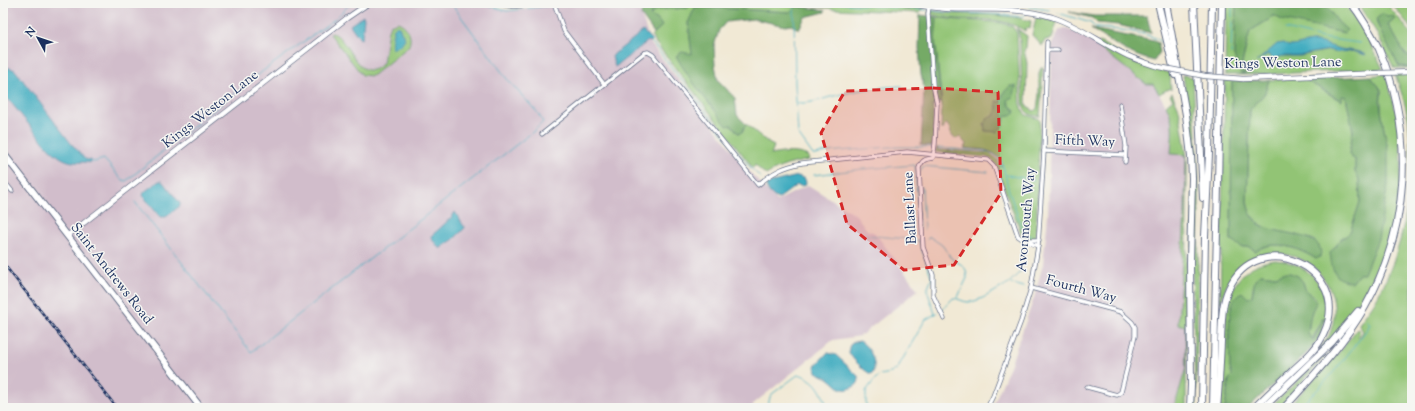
<svg xmlns="http://www.w3.org/2000/svg" width="1415" height="411" viewBox="0 0 1415 411" font-family="'Sorts Mill Goudy',serif">
	<style>
		.industrial { fill: #d1bdcb }
		.green { fill: #92c474; stroke: #567a69; fill-rule: evenodd }
		.forest { fill: #75aa66; stroke: #486c62 }
		.water { fill: #41acc0; stroke: #2e6e8f }
		.lines { fill: none; stroke-linecap: round; stroke-linejoin: round }
		.stream { stroke: #41acc0; stroke-width: 1 }
		.minor-casing { stroke: #667088; stroke-width: 5 }
		.tertiary-casing { stroke: #667088; stroke-width: 6 }
		.trunk-casing { stroke: #667088; stroke-width: 8 }
		.motorway-casing { stroke: #667088; stroke-width: 8 }
		.minor { stroke: #fff; stroke-width: 3.5 }
		.tertiary { stroke: #fff; stroke-width: 4.5 }
		.trunk { stroke: #fff; stroke-width: 6 }
		.motorway { stroke: #fff; stroke-width: 6 }
		.rail-casing { stroke: #1b2f5e; stroke-width: 2.5 }
		.rail { stroke: #f6f6f2; stroke-width: 1; stroke-dasharray: 3; stroke-linecap: butt }
		.tertiary-bridge-casing { stroke: #667088; stroke-width: 6; stroke-linecap: butt }
		.tertiary-bridge { stroke: #fff; stroke-width: 4.5 }
		.marked { fill: #d62828; fill-opacity: 0.2; stroke: #d62828; stroke-width: 3; stroke-dasharray: 8 5; stroke-linejoin: round }
		.labels { text-anchor: middle; dominant-baseline: central; stroke-width: 3; stroke-linejoin: round; paint-order: stroke }
		.street-label { font-size: 14px; fill: #1b2f5e; stroke: #f6f6f2 }
	</style>
	<rect width="100%" height="100%" fill="#f6f6f2"/>
	<filter id="ink" filterUnits="userSpaceOnUse"><feTurbulence type="fractalNoise" baseFrequency=".025" numOctaves="2"/><feDisplacementMap in="SourceGraphic" scale="8" xChannelSelector="R" yChannelSelector="G"/><feConvolveMatrix kernelMatrix="1 2 1 2 8 2 1 2 1" color-interpolation-filters="sRGB"/></filter>
	<filter id="wash" filterUnits="userSpaceOnUse"><feTurbulence type="fractalNoise" baseFrequency=".012" numOctaves="4" result="noise"/><feDisplacementMap in="SourceGraphic" scale="16" xChannelSelector="R" yChannelSelector="G"/><feGaussianBlur stdDeviation="0.9" result="paint"/><feColorMatrix in="noise" values="0 0 0 0 0 0 0 0 0 0 0 0 0 0 0 0 0 1.4 0 .05"/><feComposite in="paint" operator="in"/></filter>
	<g filter="url(#wash)">
		<rect width="100%" height="100%" fill="#f1e9d5"/>
		<g class="industrial">
			<path d="M 3,3 L 486,3 L 500,9 L 517,10 L 557,3 L 626,3 L 638,6 L 651,44 L 745,167 L 777,201 L 808,185 L 856,215 L 867,230 L 875,233 L 918,290 L 860,336 L 833,340 L 752,405 L 758,408 L 3,408 Z"/>
			<path d="M 1060,29 L 1067,29 L 1098,43 L 1101,49 L 1141,80 L 1146,84 L 1153,84 L 1171,114 L 1172,122 L 1186,154 L 1186,368 L 1174,408 L 992,408 L 1010,366 L 1034,298 L 1043,264 L 1048,215 L 1052,44 Z"/>
		</g>
		<g class="green">
			<path d="M 796,3 L 880,3 L 923,7 L 920,13 L 834,9 Z"/>
			<path d="M 1226,3 L 1236,3 L 1234,56 L 1245,74 L 1242,63 L 1250,31 L 1270,19 L 1273,15 L 1282,20 L 1346,30 L 1338,22 L 1324,3 L 1344,3 L 1363,28 L 1383,69 L 1250,75 L 1225,75 ZM 1315,42 L 1340,49 L 1361,52 L 1349,51 L 1334,52 L 1330,50 L 1300,56 L 1283,56 L 1275,58 L 1270,57 L 1267,54 L 1277,44 L 1283,43 L 1288,46 L 1293,46 Z"/>
			<path d="M 1357,3 L 1366,3 L 1370,6 L 1373,6 L 1375,3 L 1386,3 L 1412,34 L 1412,58 L 1405,54 L 1388,24 L 1394,19 L 1376,22 L 1399,66 L 1412,67 L 1412,68 L 1394,68 L 1375,30 Z"/>
			<path d="M 1391,3 L 1409,3 L 1410,8 L 1412,9 L 1412,29 Z"/>
			<path d="M 689,4 L 707,6 L 768,4 L 797,6 L 791,12 L 696,7 L 688,23 L 692,54 L 732,125 L 738,133 L 742,132 L 746,124 L 770,144 L 774,146 L 771,155 C 784,152 796,151 808,156 L 809,160 C 793,163 780,166 766,175 L 755,165 L 753,168 L 655,42 L 651,36 L 662,26 L 649,15 L 657,10 L 688,8 Z"/>
			<path d="M 929,11 C 963,17 998,11 1031,21 L 1030,29 L 1026,28 L 1025,31 C 1003,17 981,20 957,19 C 947,18 938,16 929,14 Z"/>
			<path d="M 936,17 C 955,21 974,20 994,22 C 1000,22 1006,24 1012,26 L 1017,33 L 1021,108 L 1026,115 L 1040,119 L 1036,237 C 1032,239 1026,239 1023,237 L 1009,202 L 996,165 L 991,159 L 986,157 L 935,152 L 937,147 L 938,150 L 989,153 L 997,159 L 1001,167 L 1002,163 C 993,147 980,150 964,148 L 966,144 L 960,137 L 956,139 L 951,135 L 950,129 L 946,123 L 944,125 L 944,129 L 941,129 L 942,105 L 935,39 ZM 1016,87 L 1013,98 L 1010,98 L 1008,101 L 1010,106 L 1015,110 L 1005,116 L 1003,126 L 997,132 L 991,131 L 997,108 L 997,101 L 1000,102 L 1004,92 Z"/>
			<path d="M 1038,17 L 1057,22 L 1052,39 L 1045,40 L 1042,46 L 1032,35 L 1036,18 Z"/>
			<path d="M 397,22 C 407,24 414,38 408,47 L 372,76 L 362,75 L 330,34 L 332,33 C 349,36 358,89 383,63 L 388,30 L 390,25 Z"/>
			<path d="M 1016,28 L 1027,36 L 1026,48 L 1024,50 L 1027,63 L 1026,106 L 1031,108 L 1032,110 L 1034,111 L 1037,109 L 1039,94 L 1039,74 L 1041,67 L 1043,67 L 1040,116 C 1032,116 1025,114 1023,105 L 1020,43 L 1019,34 Z"/>
			<path d="M 1100,42 C 1123,56 1145,67 1170,73 L 1171,90 L 1170,88 L 1159,94 L 1153,84 L 1146,84 L 1141,80 L 1101,49 L 1098,43 Z"/>
			<path d="M 1386,74 L 1397,116 L 1402,163 L 1396,220 L 1388,246 L 1369,287 L 1338,331 L 1309,362 C 1316,353 1324,345 1329,335 C 1352,283 1295,233 1247,263 C 1240,267 1234,273 1230,280 C 1225,287 1223,295 1221,303 L 1220,302 L 1225,80 L 1232,81 L 1231,240 L 1241,247 L 1249,247 L 1256,251 C 1273,238 1300,249 1316,259 L 1314,240 C 1288,231 1251,235 1247,201 L 1250,110 L 1265,93 L 1269,80 L 1304,79 L 1341,101 L 1342,95 L 1346,97 L 1353,131 L 1349,154 L 1355,159 L 1355,172 L 1359,180 L 1360,202 L 1350,232 L 1346,236 L 1341,238 L 1338,277 L 1388,150 C 1385,135 1381,119 1381,103 C 1380,99 1382,94 1381,91 C 1379,84 1373,81 1370,76 Z"/>
			<path d="M 1395,74 L 1412,74 L 1412,408 L 1287,408 L 1339,352 L 1357,329 L 1360,331 L 1358,337 L 1359,338 L 1363,331 L 1359,326 L 1359,324 C 1365,315 1373,306 1378,296 C 1407,242 1415,179 1408,118 C 1405,103 1400,88 1395,74 Z"/>
			<path d="M 1183,75 L 1193,77 L 1199,196 L 1196,408 L 1193,408 L 1195,391 L 1192,262 L 1194,163 L 1191,129 Z"/>
			<path d="M 1172,93 L 1179,109 L 1187,157 L 1186,408 L 1174,408 L 1186,368 L 1185,326 L 1178,324 L 1185,213 L 1186,155 L 1171,154 C 1172,136 1175,121 1166,105 L 1173,99 L 1170,95 Z"/>
			<path d="M 1275,260 C 1307,262 1331,286 1326,319 L 1322,319 L 1312,340 L 1308,334 L 1310,319 L 1315,298 L 1305,289 L 1303,282 L 1283,273 L 1276,276 L 1261,274 L 1253,287 L 1252,295 L 1230,318 L 1230,368 L 1232,376 L 1229,379 L 1225,408 L 1220,408 C 1221,388 1222,367 1224,347 C 1226,308 1227,266 1275,260 Z"/>
			<path d="M 1331,350 L 1278,408 L 1269,408 Z"/>
		</g>
		<g class="forest">
			<path d="M 674,3 L 689,4 L 688,8 L 657,10 L 650,15 L 658,20 L 662,26 L 654,33 L 641,15 L 643,9 Z"/>
			<path d="M 1236,3 L 1324,3 L 1338,22 L 1347,30 L 1344,33 L 1282,20 L 1273,15 L 1270,19 L 1250,31 L 1242,63 L 1245,74 L 1241,74 L 1234,56 Z"/>
			<path d="M 797,6 L 825,10 L 825,12 L 805,17 L 799,29 L 791,25 L 785,26 L 754,19 L 726,22 L 719,30 L 714,46 L 715,65 L 718,80 L 735,98 L 737,115 L 746,124 L 742,132 L 738,133 L 732,125 L 727,126 C 709,103 690,81 676,56 L 682,52 L 692,54 L 688,23 L 695,7 L 790,12 Z"/>
			<path d="M 1069,12 L 1094,16 L 1147,16 L 1151,33 L 1118,25 L 1097,23 L 1092,18 Z"/>
			<path d="M 1383,13 L 1387,17 L 1393,16 L 1395,18 L 1388,24 L 1405,54 L 1412,58 L 1412,67 L 1399,66 L 1381,33 L 1376,19 Z"/>
			<path d="M 920,15 L 936,17 L 937,20 L 935,39 L 941,102 L 933,106 L 934,141 L 933,146 L 921,145 L 924,88 L 921,75 L 919,48 Z"/>
			<path d="M 1091,29 L 1154,41 L 1158,43 L 1160,52 L 1154,61 C 1131,56 1111,42 1091,29 Z"/>
			<path d="M 1370,76 L 1372,80 L 1378,85 L 1381,91 L 1380,103 L 1384,129 L 1388,150 L 1388,185 L 1378,239 L 1364,274 L 1359,274 L 1353,282 C 1334,281 1332,269 1330,253 L 1342,238 L 1346,236 L 1350,232 L 1360,202 L 1359,180 L 1355,172 L 1355,159 L 1352,158 L 1349,154 L 1353,131 L 1346,97 L 1342,96 L 1342,101 L 1304,79 Z"/>
			<path d="M 1269,80 L 1265,93 L 1250,110 L 1247,201 C 1248,209 1251,217 1258,223 C 1273,236 1328,231 1320,257 L 1316,259 C 1301,249 1273,238 1256,251 L 1249,247 L 1241,247 L 1231,240 L 1232,81 Z"/>
			<path d="M 1010,86 L 1016,86 L 1013,98 L 1010,98 L 1008,101 L 1010,106 L 1015,110 L 1014,114 L 1005,116 L 1003,126 L 997,132 L 985,131 L 984,124 L 988,118 L 994,116 L 997,108 L 996,101 L 1000,102 L 1004,92 Z"/>
			<path d="M 1283,273 L 1290,273 L 1298,276 L 1303,282 L 1305,289 L 1317,302 C 1310,312 1309,322 1308,334 L 1313,340 L 1323,319 L 1326,319 L 1319,338 L 1312,348 L 1248,408 L 1225,408 L 1229,379 L 1232,376 L 1230,368 C 1230,352 1226,311 1235,298 C 1237,296 1240,294 1242,292 L 1248,298 L 1252,296 L 1255,279 L 1261,274 L 1276,276 Z"/>
		</g>
		<g class="water">
			<path d="M 363,16 L 364,18 L 362,38 L 360,39 L 350,25 Z"/>
			<path d="M 396,26 L 399,27 L 405,39 L 400,45 L 392,49 C 391,43 392,34 394,28 Z"/>
			<path d="M 643,31 L 652,40 L 651,42 L 648,41 L 615,67 L 612,57 L 614,54 Z"/>
			<path d="M 1311,42 C 1322,41 1331,47 1340,49 C 1349,51 1358,50 1366,55 L 1352,51 L 1334,52 L 1330,50 L 1312,53 L 1300,56 L 1283,56 L 1275,58 L 1270,57 L 1268,54 L 1256,62 L 1277,44 L 1283,43 L 1288,46 L 1293,46 Z"/>
			<path d="M 3,68 L 10,68 L 15,70 L 70,142 L 85,159 L 90,160 L 90,163 C 85,161 80,163 74,162 C 64,162 52,152 45,144 L 3,93 Z"/>
			<path d="M 798,176 L 805,179 L 806,183 L 805,185 L 801,186 L 797,185 L 778,199 C 773,197 766,190 766,184 L 768,183 Z"/>
			<path d="M 159,181 L 162,181 L 180,203 L 180,206 L 166,217 L 160,217 L 143,196 L 144,192 Z"/>
			<path d="M 455,212 L 465,228 L 454,239 L 441,248 L 439,248 L 431,238 L 431,236 C 437,231 453,217 455,212 Z"/>
			<path d="M 860,341 C 870,348 877,361 873,373 L 871,374 C 865,372 851,358 849,352 C 848,349 849,348 850,345 L 854,342 Z"/>
			<path d="M 828,352 L 828,353 L 836,355 L 859,377 C 859,382 858,385 853,387 C 841,394 837,384 828,378 C 824,376 820,374 816,372 L 815,366 Z"/>
		</g>
		<g class="lines">
			<g class="stream">
				<path d="M 483,3 L 506,11 L 547,6"/>
				<path d="M 794,3 L 795,83 L 798,134 L 813,155 L 816,155 L 826,152 L 890,147 L 932,147"/>
				<path d="M 836,3 L 927,10"/>
				<path d="M 562,4 L 565,3"/>
				<path d="M 1029,7 L 1049,10"/>
				<path d="M 930,10 C 961,14 992,12 1022,17 L 1025,15"/>
				<path d="M 1058,13 L 1091,23 L 1095,28 C 1111,29 1150,31 1161,42"/>
				<path d="M 1232,17 L 1232,3"/>
				<path d="M 1285,29 L 1322,38 L 1360,43"/>
				<path d="M 651,41 L 739,154 L 750,167 L 761,178"/>
				<path d="M 1231,54 L 1232,20"/>
				<path d="M 797,103 C 815,104 825,97 843,94 C 862,89 882,87 902,86"/>
				<path d="M 938,148 L 985,151 C 990,152 995,154 999,158 C 1006,169 1006,185 1011,197 C 1015,209 1020,222 1025,235 L 1031,236"/>
				<path d="M 90,161 L 94,162 L 104,159 L 121,179 L 126,181 L 263,71 L 335,19 L 351,3"/>
				<path d="M 921,170 L 923,166 L 988,172"/>
				<path d="M 814,175 L 863,169 L 915,165 L 919,226 L 918,235"/>
				<path d="M 1007,175 L 1034,180"/>
				<path d="M 922,187 L 924,229"/>
				<path d="M 135,202 L 251,352 L 534,131 L 543,122 L 537,112 L 507,79 L 451,3"/>
				<path d="M 865,235 L 918,240 L 932,278 L 927,290 L 935,314"/>
				<path d="M 927,239 L 930,237 L 942,245 L 952,259 L 962,265 L 966,270 L 967,278 L 958,297"/>
				<path d="M 1009,283 L 1021,271"/>
				<path d="M 942,310 L 953,298 C 958,298 963,302 968,302 C 980,302 998,289 1009,283 L 1024,287"/>
				<path d="M 768,406 L 770,397 L 772,394 L 799,374 C 818,381 821,391 828,408"/>
				<path d="M 866,408 L 866,391 L 875,379 L 880,375 L 891,373 L 897,369 L 925,320 L 937,313"/>
				<path d="M 1298,408 C 1325,385 1347,356 1368,328 L 1370,324 L 1367,320"/>
			</g>
		</g>
	</g>
	<g filter="url(#ink)">
		<g class="lines">
			<g class="minor-casing">
				<g id="minor">
					<path d="M 554,3 L 564,31 L 604,84"/>
					<path d="M 929,6 L 928,14 L 933,85 L 937,104 L 935,144 L 933,158 C 925,159 922,160 919,168 L 923,247 L 933,275 L 933,295 L 944,319"/>
					<path d="M 1048,50 L 1058,50"/>
					<path d="M 1120,104 L 1126,146 L 1125,162"/>
					<path d="M 542,134 L 644,53 L 648,52 L 653,55 L 758,185 C 773,172 783,167 802,163 L 907,152 L 988,160 L 994,166 L 1018,236 L 1025,241"/>
					<path d="M 1044,151 L 1125,155"/>
					<path d="M 3,180 L 12,191"/>
					<path d="M 1038,246 L 1025,241 L 1031,240 L 1039,240"/>
					<path d="M 1031,288 L 1121,312 L 1132,322 L 1135,327 L 1135,336 L 1121,392 L 1117,395 L 1087,387"/>
					<path d="M 987,408 L 993,396 L 1021,321 L 1031,288 L 1038,246 L 1044,151 L 1047,42"/>
				</g>
			</g>
			<g class="tertiary-casing">
				<g id="tertiary">
					<path d="M 497,3 L 514,6 L 541,3"/>
					<path d="M 904,3 C 919,5 934,8 949,9 C 984,10 1018,7 1052,17 C 1077,25 1098,41 1122,53 C 1133,59 1146,63 1159,67"/>
					<path d="M 1243,79 L 1381,73"/>
					<path d="M 67,236 L 347,18 L 369,3"/>
				</g>
			</g>
			<g class="trunk-casing">
				<path id="trunk" d="M 3,153 L 201,408"/>
			</g>
			<g class="motorway-casing">
				<g id="motorway">
					<path d="M 1158,3 L 1175,75"/>
					<path d="M 1166,3 L 1186,115 L 1191,156 L 1192,178 L 1190,262 L 1191,385 L 1190,408"/>
					<path d="M 1194,3 L 1203,198"/>
					<path d="M 1202,408 L 1205,236 L 1209,154 L 1212,3"/>
					<path d="M 1213,408 L 1222,3"/>
					<path d="M 1217,408 C 1219,386 1220,364 1221,341 C 1222,323 1221,305 1229,288 C 1258,225 1354,269 1324,333 C 1318,348 1305,359 1293,370 C 1280,383 1267,395 1254,408"/>
					<path d="M 1263,408 L 1332,342 L 1358,311"/>
					<path d="M 1284,408 C 1313,376 1343,345 1365,307 C 1410,227 1415,133 1379,49 C 1371,33 1362,17 1351,3"/>
				</g>
			</g>
			<use href="#minor" class="minor"/>
			<use href="#tertiary" class="tertiary"/>
			<use href="#trunk" class="trunk"/>
			<use href="#motorway" class="motorway"/>
			<g class="rail-casing">
				<path id="rail" d="M 3,263 L 117,408"/>
			</g>
			<use href="#rail" class="rail"/>
			<g class="tertiary-bridge-casing">
				<g id="tertiary-bridge">
					<path d="M 1159,67 L 1205,76 L 1243,79"/>
					<path d="M 1381,73 L 1412,72"/>
				</g>
			</g>
			<use href="#tertiary-bridge" class="tertiary-bridge"/>
		</g>
	</g>
	<path class="marked" d="M 933,88 L 998,92 L 1001,193 L 954,265 L 904,270 L 847,224 L 821,133 L 845,91 Z"/>
	<g class="labels">
		<g class="street-label">
			<text transform="translate(1283 64) rotate(-1)">Kings Weston Lane</text>
			<text transform="translate(211 110) rotate(-38)">Kings Weston Lane</text>
			<text transform="translate(1085 142) rotate(2)">Fifth Way</text>
			<text transform="translate(911 208) rotate(-93)">Ballast Lane</text>
			<text transform="translate(1027 220) rotate(-85)">Avonmouth Way</text>
			<text transform="translate(111 274) rotate(52)">Saint Andrews Road</text>
			<text transform="translate(1081 290) rotate(15)">Fourth Way</text>
		</g>
	</g>
	<rect width="1415" height="411" fill="none" stroke="#f6f6f2" stroke-width="16"/>
	<g transform="translate(38 38) rotate(310)" stroke="#f6f6f2" stroke-width="3" paint-order="stroke">
	<path d="M0-3L7 15L0 10L-7 15Z" fill="#1b2f5e"/>
	<text y="-6" font-size="11" font-weight="bold" text-anchor="middle" fill="#1b2f5e">N</text>
	</g>
</svg>
